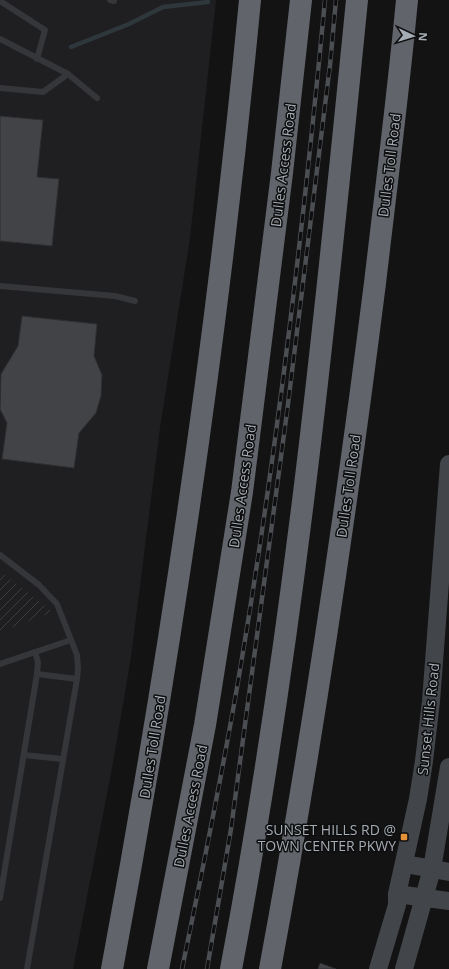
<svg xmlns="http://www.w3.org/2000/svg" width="449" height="969" viewBox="0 0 449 969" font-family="'Open Sans',sans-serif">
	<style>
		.built { fill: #1f1f21 }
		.industrial { fill: url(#industrial-furrows) }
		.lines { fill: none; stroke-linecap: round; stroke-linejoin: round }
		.stream { stroke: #2d373c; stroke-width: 4.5 }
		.building { fill: #424347; stroke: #2d2e30 }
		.lane { stroke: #343639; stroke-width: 6 }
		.secondary { stroke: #424549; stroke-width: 18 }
		.highway { stroke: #61646a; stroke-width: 22 }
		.rail-casing { stroke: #4b4e52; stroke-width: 4.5 }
		.rail { stroke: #0e0e0f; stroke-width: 3; stroke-dasharray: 9; stroke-linecap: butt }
		.poi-dot { fill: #e5923b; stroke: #0e0e0f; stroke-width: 1.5 }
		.labels { text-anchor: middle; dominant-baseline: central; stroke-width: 3; stroke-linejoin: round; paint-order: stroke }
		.street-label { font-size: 14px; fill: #a5acb4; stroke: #0e0e0f }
		.poi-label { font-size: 14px; fill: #a5acb4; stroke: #0e0e0f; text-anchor: end }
	</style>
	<defs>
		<pattern id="industrial-furrows" width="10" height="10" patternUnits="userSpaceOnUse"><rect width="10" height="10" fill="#1f1f21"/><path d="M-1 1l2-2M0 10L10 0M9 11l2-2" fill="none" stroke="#3d3d3f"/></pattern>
	</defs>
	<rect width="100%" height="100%" fill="#131314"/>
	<path class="built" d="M 0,0 L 216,0 L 190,238 L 160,428 L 131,657 L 113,763 L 73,969 L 0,969 Z"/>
	<path class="industrial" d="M 0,571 L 53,612 L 0,632 Z"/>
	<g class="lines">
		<path class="stream" d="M 71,47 L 129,24 L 163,7 L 208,2"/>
	</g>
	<g class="building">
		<path d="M 0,116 L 43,120 L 37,177 L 59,179 L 52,246 L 0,241 Z"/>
		<path d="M 22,316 L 97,324 L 94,356 L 102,375 L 101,396 L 96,413 L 79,433 L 74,468 L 2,459 L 7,423 L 0,409 L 1,374 L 18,346 Z"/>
		<path d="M 320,963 L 336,969 L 318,969 Z"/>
	</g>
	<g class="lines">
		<g class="lane">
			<path d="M 110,0 L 114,1"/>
			<path d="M 0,1 L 45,30 L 37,59"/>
			<path d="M 0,39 L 68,74 L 97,98"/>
			<path d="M 0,88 L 43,92 L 68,74"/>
			<path d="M 0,286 L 115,296 L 135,301"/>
			<path d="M 0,555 L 39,585 L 57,604 L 77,655 L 78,668 L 77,679 L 27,969"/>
			<path d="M 0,664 L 71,640"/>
			<path d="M 37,674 L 77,679"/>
			<path d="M 24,755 L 62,759"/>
			<path d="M 0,898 L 37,674 L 38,662 L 35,652"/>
		</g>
		<g class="secondary">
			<path d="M 405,864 L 449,872"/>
			<path d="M 397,894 L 449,901"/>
			<path d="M 378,969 L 397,905 L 397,894 L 418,799 L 424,761 L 431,701 L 449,464"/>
			<path d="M 404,969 L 432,869 L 449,767"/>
		</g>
		<g class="highway">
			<path d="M 112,969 C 172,648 219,325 250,0"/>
			<path d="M 158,969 L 205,725 L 242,492 L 282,173 L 301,0"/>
			<path d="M 231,969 C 292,649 325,324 357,0"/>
			<path d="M 270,969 C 312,742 346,513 375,283 C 386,189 398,95 407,0"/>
		</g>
		<g class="rail-casing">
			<g id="rail">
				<path d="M 182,969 C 203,868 224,766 241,664 C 278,444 304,222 325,0"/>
				<path d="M 207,969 L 231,829 L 287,412 L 330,65 L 336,0"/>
			</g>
		</g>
		<use href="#rail" class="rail"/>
	</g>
	<rect class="poi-dot" x="400" y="833" width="8" height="8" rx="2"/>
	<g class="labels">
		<g class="street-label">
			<text transform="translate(283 165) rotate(-83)">Dulles Access Road</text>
			<text transform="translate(389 165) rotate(-83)">Dulles Toll Road</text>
			<text transform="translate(242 486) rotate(-82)">Dulles Access Road</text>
			<text transform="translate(348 486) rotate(-82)">Dulles Toll Road</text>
			<text transform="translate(428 719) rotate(-84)">Sunset Hills Road</text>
			<text transform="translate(152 747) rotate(-81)">Dulles Toll Road</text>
			<text transform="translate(190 806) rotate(-79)">Dulles Access Road</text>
		</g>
		<g class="poi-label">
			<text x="396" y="829">SUNSET HILLS RD @<tspan x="396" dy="16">TOWN CENTER PKWY</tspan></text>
		</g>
	</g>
	<g transform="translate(413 36) rotate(94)" stroke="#0e0e0f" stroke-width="3" paint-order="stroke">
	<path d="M0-3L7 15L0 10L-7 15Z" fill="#a5acb4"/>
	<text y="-6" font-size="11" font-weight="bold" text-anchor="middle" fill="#a5acb4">N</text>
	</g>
</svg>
